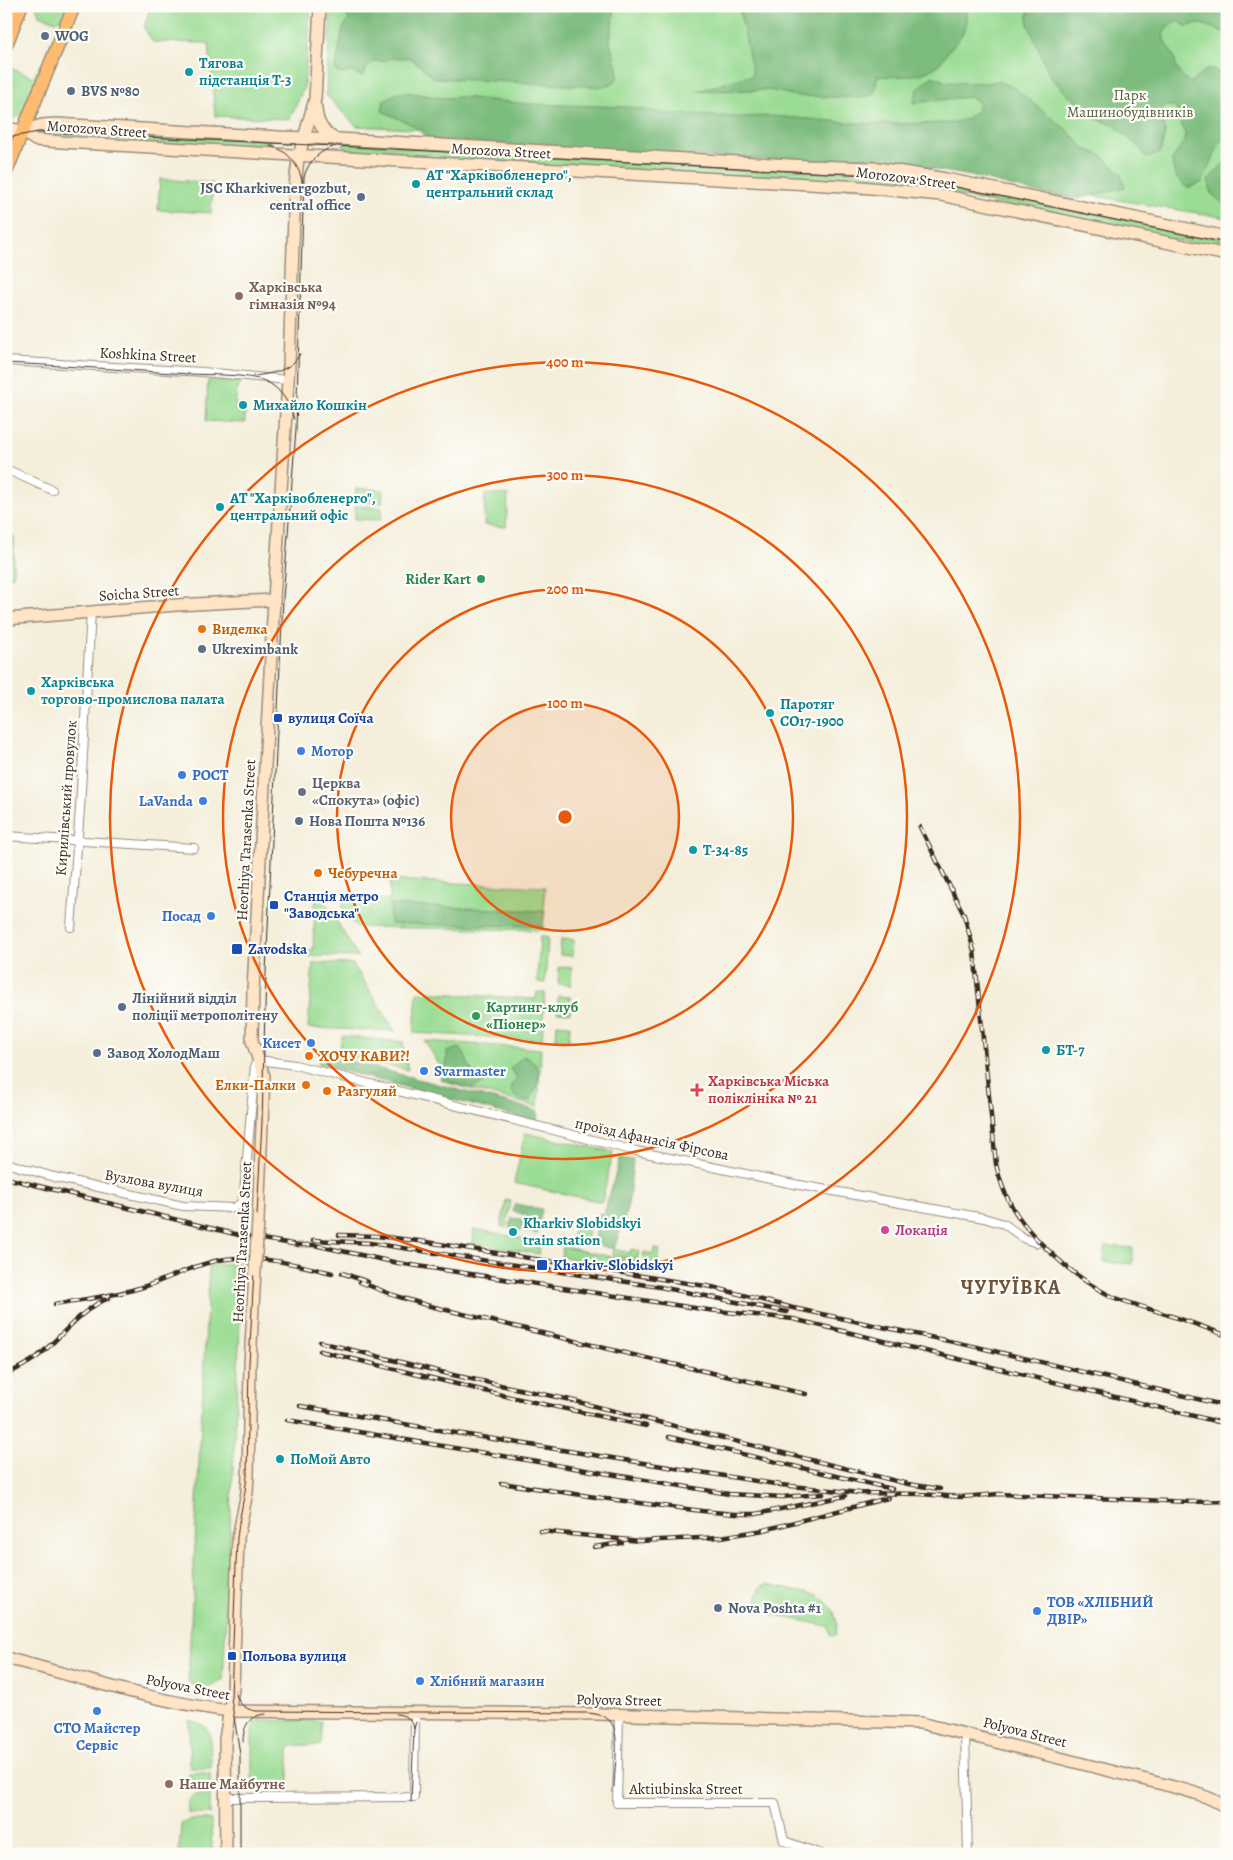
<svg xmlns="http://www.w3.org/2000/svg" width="1233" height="1860" viewBox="0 0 1233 1860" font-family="Alegreya,serif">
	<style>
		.green { fill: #9adc93; stroke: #6a8358 }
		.forest { fill: #7bbc7d; stroke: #5b734e }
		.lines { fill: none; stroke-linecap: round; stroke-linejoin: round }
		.street-casing { stroke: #988c7c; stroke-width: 10 }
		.secondary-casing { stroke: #988c7c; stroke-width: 14 }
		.primary-casing { stroke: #988c7c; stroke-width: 15 }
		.street { stroke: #fff; stroke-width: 8 }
		.secondary { stroke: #ffe4c6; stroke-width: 11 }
		.primary { stroke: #febc70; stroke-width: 12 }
		.tram { stroke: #3b2a1e; stroke-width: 1 }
		.rail-casing { stroke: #3b2a1e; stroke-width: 4.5 }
		.rail { stroke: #fdfcf7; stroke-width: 2.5; stroke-dasharray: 8; stroke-linecap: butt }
		.secondary-bridge-casing { stroke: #988c7c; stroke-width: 14; stroke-linecap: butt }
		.secondary-bridge { stroke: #ffe4c6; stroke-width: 11 }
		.ring { fill: none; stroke: #e8590c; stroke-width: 2.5 }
		.service-dot { fill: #5c6f8a; stroke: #fdfcf7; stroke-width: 2 }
		.culture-dot { fill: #0f9aa8; stroke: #fdfcf7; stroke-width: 2 }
		.education-dot { fill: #8d6e63; stroke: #fdfcf7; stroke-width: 2 }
		.leisure-dot { fill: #2e9e5b; stroke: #fdfcf7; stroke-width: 2 }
		.food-dot { fill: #e8710a; stroke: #fdfcf7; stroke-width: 2 }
		.transit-dot { fill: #1a4fb4; stroke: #fdfcf7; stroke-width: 2 }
		.shop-dot { fill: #3f7fe0; stroke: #fdfcf7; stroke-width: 2 }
		.worship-dot { fill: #6b7280; stroke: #fdfcf7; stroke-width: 2 }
		.health-dot { fill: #e0444e; stroke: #fdfcf7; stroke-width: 2 }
		.hotel-dot { fill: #d1479c; stroke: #fdfcf7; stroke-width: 2 }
		.labels { text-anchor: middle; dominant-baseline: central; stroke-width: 4.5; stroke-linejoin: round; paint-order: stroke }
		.service-label { font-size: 15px; font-weight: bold; fill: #4e5e75; stroke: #fdfcf7; text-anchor: start }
		.culture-label { font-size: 15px; font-weight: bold; fill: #0d838f; stroke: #fdfcf7; text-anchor: start }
		.park-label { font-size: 15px; fill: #585f41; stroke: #fdfcf7 }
		.street-label { font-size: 15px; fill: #3b2a1e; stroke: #fdfcf7 }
		.education-label { font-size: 15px; font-weight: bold; fill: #785e54; stroke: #fdfcf7; text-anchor: start }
		.leisure-label { font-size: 15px; font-weight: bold; fill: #27864d; stroke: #fdfcf7; text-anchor: end }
		.food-label { font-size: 15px; font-weight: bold; fill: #c56008; stroke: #fdfcf7; text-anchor: start }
		.transit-label { font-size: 15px; font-weight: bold; fill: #164399; stroke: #fdfcf7; text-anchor: start }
		.shop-label { font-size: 15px; font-weight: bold; fill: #366cbe; stroke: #fdfcf7; text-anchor: start }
		.worship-label { font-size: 15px; font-weight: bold; fill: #5b616d; stroke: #fdfcf7; text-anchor: start }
		.health-label { font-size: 15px; font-weight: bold; fill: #be3a42; stroke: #fdfcf7; text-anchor: start }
		.hotel-label { font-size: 15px; font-weight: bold; fill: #b23c85; stroke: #fdfcf7; text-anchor: start }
		.district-label { font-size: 20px; font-weight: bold; letter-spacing: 1px; fill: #6d543a; stroke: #fdfcf7 }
		.centre { fill: #e8590c; stroke: #fdfcf7; stroke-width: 2.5 }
		.ring-label { font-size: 15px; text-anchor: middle; font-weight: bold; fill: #e8590c; stroke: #fdfcf7; stroke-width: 4.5; stroke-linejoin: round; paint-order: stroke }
	</style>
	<rect width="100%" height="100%" fill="#fdfcf7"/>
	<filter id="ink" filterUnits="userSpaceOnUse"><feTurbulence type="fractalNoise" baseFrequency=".02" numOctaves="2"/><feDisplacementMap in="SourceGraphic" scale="10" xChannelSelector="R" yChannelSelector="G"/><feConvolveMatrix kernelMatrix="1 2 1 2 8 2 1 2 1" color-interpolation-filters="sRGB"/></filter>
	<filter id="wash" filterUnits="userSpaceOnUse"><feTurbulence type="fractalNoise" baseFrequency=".0096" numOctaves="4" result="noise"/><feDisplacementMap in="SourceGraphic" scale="20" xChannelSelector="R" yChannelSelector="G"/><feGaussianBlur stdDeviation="1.12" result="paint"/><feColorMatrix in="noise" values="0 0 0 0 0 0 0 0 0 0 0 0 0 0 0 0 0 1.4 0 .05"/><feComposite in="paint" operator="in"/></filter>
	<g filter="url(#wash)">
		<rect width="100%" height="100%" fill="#f4eeda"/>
		<g class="green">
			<path d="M 36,6 L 69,6 L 65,16 L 56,21 L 39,15 Z"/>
			<path d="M 151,6 L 311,6 L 304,87 L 290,119 L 215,116 L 209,43 L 153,42 L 144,28 Z"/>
			<path d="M 331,6 L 1227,6 L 1227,218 L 1071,192 L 946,167 L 817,150 L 356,126 L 326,95 Z"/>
			<path d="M 40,65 L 42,67 L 24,113 L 14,119 L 6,119 L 6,77 L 10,68 L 33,77 Z"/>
			<path d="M 44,128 L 270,139 L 269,150 L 43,138 Z"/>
			<path d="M 344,143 L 846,171 L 947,183 L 1227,240 L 1227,251 L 945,193 L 343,155 Z"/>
			<path d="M 160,179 L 213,183 L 211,213 L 158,210 Z"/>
			<path d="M 208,380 L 240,382 C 236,392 234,400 237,411 L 245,413 L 245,423 L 206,421 Z"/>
			<path d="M 356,488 L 383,490 L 382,503 L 355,501 Z"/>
			<path d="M 485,494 L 508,495 L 506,527 L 484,525 Z"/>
			<path d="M 355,506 L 382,508 L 381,520 L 355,519 Z"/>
			<path d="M 6,535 L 14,537 L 13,577 L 6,576 Z"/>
			<path d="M 390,880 L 545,887 L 543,930 L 356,927 L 343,910 L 342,897 L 390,900 Z"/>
			<path d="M 319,892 L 358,957 L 308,956 L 308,950 L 313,950 L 315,905 Z"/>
			<path d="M 540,936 L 548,938 L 545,983 L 537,982 Z"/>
			<path d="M 561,939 L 574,940 L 573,956 L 560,955 Z"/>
			<path d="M 313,963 L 353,964 L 395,1031 L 308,1028 Z"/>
			<path d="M 559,967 L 572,968 L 571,985 L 558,984 Z"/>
			<path d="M 417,992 L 536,999 L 537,992 L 545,993 L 542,1040 L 414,1033 Z"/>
			<path d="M 558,996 L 571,997 L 570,1013 L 557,1012 Z"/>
			<path d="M 557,1024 L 570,1025 L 569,1041 L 556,1040 Z"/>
			<path d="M 342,1036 L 403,1042 L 408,1070 L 339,1054 Z"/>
			<path d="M 425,1041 L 541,1049 L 538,1107 L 451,1084 Z"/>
			<path d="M 525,1133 L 613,1152 L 602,1202 L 514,1183 Z"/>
			<path d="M 506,1200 L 511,1201 L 506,1228 L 501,1226 Z"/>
			<path d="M 574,1227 L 588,1229 L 586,1244 L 571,1241 Z"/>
			<path d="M 474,1229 L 540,1242 L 539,1254 L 473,1243 Z"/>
			<path d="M 1105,1246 L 1133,1248 L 1132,1264 L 1104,1262 Z"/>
			<path d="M 563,1247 L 638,1262 L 638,1269 L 561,1257 Z"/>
			<path d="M 654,1248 L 660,1250 L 656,1272 L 642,1270 L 644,1252 L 653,1254 Z"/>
			<path d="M 614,1249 L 630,1253 L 631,1249 L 639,1251 L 637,1260 L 613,1255 Z"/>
			<path d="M 243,1262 L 223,1680 C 209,1689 203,1690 188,1682 L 209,1266 Z"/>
			<path d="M 768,1584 L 819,1595 L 833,1609 L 837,1623 L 836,1635 L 832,1636 L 827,1626 L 756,1611 L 758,1593 L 762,1586 Z"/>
			<path d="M 189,1720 L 203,1725 L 210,1733 L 211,1768 L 190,1768 Z"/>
			<path d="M 260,1720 L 321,1721 L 321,1745 L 294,1745 L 289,1750 L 289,1784 L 252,1783 L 252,1729 L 255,1723 Z"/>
			<path d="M 188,1773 L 210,1773 L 210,1790 L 194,1790 L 188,1783 Z"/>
			<path d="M 194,1795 L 210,1795 L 210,1814 L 188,1814 L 188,1802 Z"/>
			<path d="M 189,1820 L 211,1820 L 212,1854 L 179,1854 L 181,1824 Z"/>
		</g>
		<g class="forest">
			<path d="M 342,6 L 615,6 L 610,42 L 617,67 L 618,78 L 613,83 L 604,87 L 434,78 L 411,58 L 393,58 L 384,61 L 375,61 L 366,68 L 363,76 L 350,72 L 342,74 L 335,71 L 343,28 L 349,20 Z"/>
			<path d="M 735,6 L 966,6 C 967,30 964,34 949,50 C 945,55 942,62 937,66 C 921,78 897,77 877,76 L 876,90 L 872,95 L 860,98 L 797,96 L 770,90 L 697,91 L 753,75 L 739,7 Z"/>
			<path d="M 1227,6 L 1227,33 L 1201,24 L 1185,26 L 1179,21 C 1154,30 1164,40 1174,57 C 1176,62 1176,68 1179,72 C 1181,76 1187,80 1190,83 L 1206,70 L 1215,70 L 1227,77 L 1227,137 L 1222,140 L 1219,144 L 1203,182 L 1188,188 C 1176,180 1173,173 1172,160 L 1184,142 L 1185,134 L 1175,106 L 1164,106 L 1162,113 L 1165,133 L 1160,153 L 1147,158 L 1140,148 L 1114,125 L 1093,118 L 1083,106 L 1067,94 L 1050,76 L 1028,24 L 1028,6 Z"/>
			<path d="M 932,76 L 947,82 L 985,83 L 998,81 L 1014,88 L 1068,131 L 1085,149 L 1103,156 L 1120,173 L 1125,187 L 1078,199 L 1042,194 L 972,176 L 909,165 L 890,160 L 867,162 L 740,159 L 429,140 L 414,126 L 382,111 L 384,100 L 395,94 L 405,92 L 443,98 L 462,97 L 528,104 L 630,107 L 662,113 L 738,117 L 771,116 L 868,124 L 951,123 L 967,119 L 978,110 L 978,101 L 968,97 L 913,103 L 918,89 Z"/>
			<path d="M 1227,160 L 1227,207 L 1212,194 L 1208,180 Z"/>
			<path d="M 390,905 L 545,911 L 543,926 L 390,924 Z"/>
			<path d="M 460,1048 L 464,1054 L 471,1070 L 487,1081 L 474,1088 L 440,1080 L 447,1062 L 447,1052 Z"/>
			<path d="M 320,1053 L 538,1111 L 537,1122 L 318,1064 Z"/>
			<path d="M 523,1056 C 546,1065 539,1083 530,1101 L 525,1101 L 514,1096 L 510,1087 L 517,1078 L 510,1069 Z"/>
			<path d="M 620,1158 L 633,1160 L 629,1199 L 625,1217 L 614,1249 L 593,1244 L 599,1213 L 604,1214 Z"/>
			<path d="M 515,1204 L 542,1209 L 537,1234 L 509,1228 L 512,1218 L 527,1220 L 527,1215 L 513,1212 Z"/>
		</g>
	</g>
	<g filter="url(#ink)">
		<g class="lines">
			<g class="street-casing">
				<g id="street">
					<path d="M 6,361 L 203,372 L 288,380"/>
					<path d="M 6,469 L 52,490"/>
					<path d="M 6,836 L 194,848"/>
					<path d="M 71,927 L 80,809 L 91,611"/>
					<path d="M 6,1163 L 54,1177 L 183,1206 L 234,1208 L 241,1203 L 244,1193 L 255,1065 L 259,1060 L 295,1065 L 636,1151 L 794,1184 L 984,1218 L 1004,1224 L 1025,1239 L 1037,1243"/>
					<path d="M 619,1715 L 617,1803 L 775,1803 L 784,1841 L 821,1854"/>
					<path d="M 965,1733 L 968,1854"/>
					<path d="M 225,1798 L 414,1797 L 415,1712"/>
				</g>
			</g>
			<g class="secondary-casing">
				<g id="secondary">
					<path d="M 316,108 C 317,123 322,131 335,139"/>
					<path d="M 6,128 L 23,131"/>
					<path d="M 23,131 L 35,140 L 62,142 L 861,187 L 941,195 L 1227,255"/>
					<path d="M 23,131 L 42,125 L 56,124 L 279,137 L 339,139 L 807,166 L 878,168 L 946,179 L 1227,237"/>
					<path d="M 6,619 L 176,605 L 274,600"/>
					<path d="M 258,1221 L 264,1076 L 252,1041 L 253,990 L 274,600 L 289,366 L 295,186 L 298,159 L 315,99 L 320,6"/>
					<path d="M 6,1658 C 80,1677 154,1702 230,1711 L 597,1714 L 921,1723 L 1170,1786 C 1189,1791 1210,1796 1227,1808"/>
					<path d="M 226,1854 L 225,1739 L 233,1689 L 238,1538 L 247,1492 L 248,1476 L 250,1365 L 255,1270"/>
				</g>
			</g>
			<g class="primary-casing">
				<g id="primary">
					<path d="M 6,45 L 21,6"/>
					<path d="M 6,172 L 74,6"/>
				</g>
			</g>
			<use href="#street" class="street"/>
			<use href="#secondary" class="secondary"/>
			<use href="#primary" class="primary"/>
			<g class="tram">
				<path d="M 6,138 L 38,132 L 333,146"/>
				<path d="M 270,146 C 289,150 298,165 303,183"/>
				<path d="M 6,363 C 67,366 128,370 189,374 C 210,375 247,374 265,381 C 281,388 290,404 294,419"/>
				<path d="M 253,376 C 271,374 291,371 300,354"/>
				<path d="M 235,1690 C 237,1702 243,1709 256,1711 L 588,1713 C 596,1714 604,1715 610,1721 C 621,1732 614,1772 614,1787"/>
				<path d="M 396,1714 C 406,1715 413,1719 414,1729"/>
				<path d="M 243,1742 C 243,1726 249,1715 266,1714"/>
				<path d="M 411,1802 L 414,1729 L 416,1722"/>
				<path d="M 240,1854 L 240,1754 L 231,1698 L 237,1538 C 239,1517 245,1497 247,1476 L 249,1364 L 262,1122 L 266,972 L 283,599 L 296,429 L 304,177 C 308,161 321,149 337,146 L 866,175 L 942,184 L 1227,243"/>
			</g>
			<g class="rail-casing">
				<g id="rail">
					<path d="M 920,827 L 964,915 L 974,951 L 996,1164 C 999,1177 1003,1191 1010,1203 C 1027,1236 1077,1280 1111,1296 C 1127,1303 1145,1307 1162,1313 C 1183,1320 1205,1327 1227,1336"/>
					<path d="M 6,1178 L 243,1236 L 299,1245 L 314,1245 L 398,1263 L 708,1310 L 793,1319 L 1227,1424"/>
					<path d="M 339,1235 L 377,1236 L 427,1242 L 712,1287 L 793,1308 L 977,1347 L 1227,1406"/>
					<path d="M 313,1240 L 370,1243 L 660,1287 L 787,1312"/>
					<path d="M 342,1273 L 368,1282"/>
					<path d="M 360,1282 L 393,1295 L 426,1305 L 650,1359 L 806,1394"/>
					<path d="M 55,1304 C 86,1299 120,1295 149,1285 C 175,1276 198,1263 226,1259 C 260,1255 299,1265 332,1273"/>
					<path d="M 320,1342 L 453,1375 L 566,1399 L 908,1484 L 940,1489"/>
					<path d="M 320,1351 L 510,1397 L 646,1426"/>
					<path d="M 6,1375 C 16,1369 28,1364 37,1357 C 61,1338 79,1310 109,1298"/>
					<path d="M 300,1406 L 456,1433 L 781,1485 L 860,1493 L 920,1494 L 961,1497 L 999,1494 L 1191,1502 L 1227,1501"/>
					<path d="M 287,1420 L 729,1494 L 782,1497 L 823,1494"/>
					<path d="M 669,1437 L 892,1489"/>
					<path d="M 501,1483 L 609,1499 L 702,1511 L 735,1514 L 756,1514 L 845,1496"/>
					<path d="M 540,1531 L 640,1541 L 721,1537 L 764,1530 L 888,1498"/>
					<path d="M 594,1547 L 622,1543"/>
				</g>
			</g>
			<use href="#rail" class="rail"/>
			<g class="secondary-bridge-casing">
				<path id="secondary-bridge" d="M 255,1270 L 258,1221"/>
			</g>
			<use href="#secondary-bridge" class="secondary-bridge"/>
		</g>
	</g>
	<circle cx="565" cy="817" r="114" fill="#e8590c" fill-opacity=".12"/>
	<g class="ring">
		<circle cx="565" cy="817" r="114"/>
		<circle cx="565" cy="817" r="228"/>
		<circle cx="565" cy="817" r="342"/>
		<circle cx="565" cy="817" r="455"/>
	</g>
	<g class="service-dot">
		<circle cx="45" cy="36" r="5"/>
		<circle cx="71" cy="91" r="5"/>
		<circle cx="361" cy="197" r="5"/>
		<circle cx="202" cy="649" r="5"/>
		<circle cx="299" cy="821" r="5"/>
		<circle cx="122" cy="1007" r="5"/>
		<circle cx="97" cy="1053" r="5"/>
		<circle cx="718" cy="1608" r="5"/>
	</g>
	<g class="culture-dot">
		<circle cx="189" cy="72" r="5"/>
		<circle cx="416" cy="184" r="5"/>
		<circle cx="243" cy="405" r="5"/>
		<circle cx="220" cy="507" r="5"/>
		<circle cx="31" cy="691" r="5"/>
		<circle cx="770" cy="713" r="5"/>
		<circle cx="693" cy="850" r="5"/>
		<circle cx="1046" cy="1050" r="5"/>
		<circle cx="513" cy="1232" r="5"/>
		<circle cx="280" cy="1459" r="5"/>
	</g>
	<g class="education-dot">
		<circle cx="239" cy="296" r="5"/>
		<circle cx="169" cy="1784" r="5"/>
	</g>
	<g class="leisure-dot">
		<circle cx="481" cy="579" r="5"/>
		<circle cx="476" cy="1016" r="5"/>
	</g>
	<g class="food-dot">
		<circle cx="202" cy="629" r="5"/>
		<circle cx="318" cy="873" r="5"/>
		<circle cx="309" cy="1056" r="5"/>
		<circle cx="306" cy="1085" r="5"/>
		<circle cx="327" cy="1091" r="5"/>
	</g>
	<g class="transit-dot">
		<rect x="273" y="713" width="10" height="10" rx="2.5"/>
		<rect x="269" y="900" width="10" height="10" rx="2.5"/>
		<rect x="231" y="943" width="12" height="12" rx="2.5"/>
		<rect x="536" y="1259" width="12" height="12" rx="2.5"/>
		<rect x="227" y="1651" width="10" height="10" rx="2.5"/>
	</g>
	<g class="shop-dot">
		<circle cx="301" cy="751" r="5"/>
		<circle cx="182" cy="775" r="5"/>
		<circle cx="203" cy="801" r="5"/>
		<circle cx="211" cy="916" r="5"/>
		<circle cx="311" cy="1043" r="5"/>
		<circle cx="424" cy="1071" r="5"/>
		<circle cx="1037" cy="1611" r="5"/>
		<circle cx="420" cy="1681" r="5"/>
		<circle cx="97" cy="1711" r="5"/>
	</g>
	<circle class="worship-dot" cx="302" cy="792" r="5"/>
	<path class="health-dot" d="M694.5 1082.5h5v5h5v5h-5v5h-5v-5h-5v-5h5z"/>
	<circle class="hotel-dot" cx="885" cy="1230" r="5"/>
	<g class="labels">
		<g class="service-label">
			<text x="55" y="36">WOG</text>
			<text x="81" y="91">BVS №80</text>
			<text x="351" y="188" text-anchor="end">JSC Kharkivenergozbut,<tspan x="351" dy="17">central office</tspan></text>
			<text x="212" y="649">Ukreximbank</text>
			<text x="309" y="821">Нова Пошта №136</text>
			<text x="132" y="998">Лінійний відділ<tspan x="132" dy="17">поліції метрополітену</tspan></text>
			<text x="107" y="1053">Завод ХолодМаш</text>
			<text x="728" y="1608">Nova Poshta #1</text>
		</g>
		<g class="culture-label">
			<text x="199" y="63">Тягова<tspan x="199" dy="17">підстанція Т-3</tspan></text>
			<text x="426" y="175">АТ "Харківобленерго",<tspan x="426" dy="17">центральний склад</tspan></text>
			<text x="253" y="405">Михайло Кошкін</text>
			<text x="230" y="498">АТ "Харківобленерго",<tspan x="230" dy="17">центральний офіс</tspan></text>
			<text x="41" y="682">Харківська<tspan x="41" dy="17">торгово-промислова палата</tspan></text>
			<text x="780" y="704">Паротяг<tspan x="780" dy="17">СО17-1900</tspan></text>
			<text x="703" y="850">Т-34-85</text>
			<text x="1056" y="1050">БТ-7</text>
			<text x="523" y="1223">Kharkiv Slobidskyi<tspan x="523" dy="17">train station</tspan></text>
			<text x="290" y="1459">ПоМой Авто</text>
		</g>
		<g class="park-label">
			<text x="1130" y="95">Парк<tspan x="1130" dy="17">Машинобудівників</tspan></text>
		</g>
		<g class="street-label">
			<text transform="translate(97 129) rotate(4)">Morozova Street</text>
			<text transform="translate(501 151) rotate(3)">Morozova Street</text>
			<text transform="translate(906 178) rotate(7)">Morozova Street</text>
			<text transform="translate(148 355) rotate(3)">Koshkina Street</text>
			<text transform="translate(139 593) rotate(-4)">Soicha Street</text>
			<text transform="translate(66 798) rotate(-86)">Кирилівський провулок</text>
			<text transform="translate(246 840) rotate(-87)">Heorhiya Tarasenka Street</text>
			<text transform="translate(652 1139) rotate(12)">проїзд Афанасія Фірсова</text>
			<text transform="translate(154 1183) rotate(10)">Вузлова вулиця</text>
			<text transform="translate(242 1242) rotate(-87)">Heorhiya Tarasenka Street</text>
			<text transform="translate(188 1687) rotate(11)">Polyova Street</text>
			<text transform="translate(619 1700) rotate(1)">Polyova Street</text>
			<text transform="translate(1025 1732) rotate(14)">Polyova Street</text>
			<text x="686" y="1789">Aktiubinska Street</text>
		</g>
		<g class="education-label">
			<text x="249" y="287">Харківська<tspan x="249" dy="17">гімназія №94</tspan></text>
			<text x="179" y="1784">Наше Майбутнє</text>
		</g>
		<g class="leisure-label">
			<text x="471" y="579">Rider Kart</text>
			<text x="486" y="1007" text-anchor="start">Картинг-клуб<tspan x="486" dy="17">«Піонер»</tspan></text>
		</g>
		<g class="food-label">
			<text x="212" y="629">Виделка</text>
			<text x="328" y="873">Чебуречна</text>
			<text x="319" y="1056">ХОЧУ КАВИ?!</text>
			<text x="296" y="1085" text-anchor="end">Елки-Палки</text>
			<text x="337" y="1091">Разгуляй</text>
		</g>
		<g class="transit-label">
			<text x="288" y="718">вулиця Соїча</text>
			<text x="284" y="896">Станція метро<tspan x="284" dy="17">"Заводська"</tspan></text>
			<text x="248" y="949">Zavodska</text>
			<text x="553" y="1265">Kharkіv-Slobidskyi</text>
			<text x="242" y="1656">Польова вулиця</text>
		</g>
		<g class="shop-label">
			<text x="311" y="751">Мотор</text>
			<text x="192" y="775">РОСТ</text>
			<text x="193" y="801" text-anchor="end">LaVanda</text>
			<text x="201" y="916" text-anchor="end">Посад</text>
			<text x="301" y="1043" text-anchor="end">Кисет</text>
			<text x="434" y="1071">Svarmaster</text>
			<text x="1047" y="1602">ТОВ «ХЛІБНИЙ<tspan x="1047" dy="17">ДВІР»</tspan></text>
			<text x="430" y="1681">Хлібний магазин</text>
			<text x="97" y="1728" text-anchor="middle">СТО Майстер<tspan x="97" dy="17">Сервіс</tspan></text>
		</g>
		<g class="worship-label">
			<text x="312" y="783">Церква<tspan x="312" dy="17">«Спокута» (офіс)</tspan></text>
		</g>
		<g class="health-label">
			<text x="708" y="1081">Харківська Міська<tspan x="708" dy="17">поліклініка № 21</tspan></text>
		</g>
		<g class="hotel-label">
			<text x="895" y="1230">Локація</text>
		</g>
		<g class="district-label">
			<text x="1011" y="1287">ЧУГУЇВКА</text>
		</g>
	</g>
	<circle cx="565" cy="817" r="8" class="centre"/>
	<g class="ring-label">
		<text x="565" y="367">400 m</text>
		<text x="565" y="480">300 m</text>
		<text x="565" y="594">200 m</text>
		<text x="565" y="708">100 m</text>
	</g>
	<rect width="1233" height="1860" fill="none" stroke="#fdfcf7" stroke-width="25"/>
</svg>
